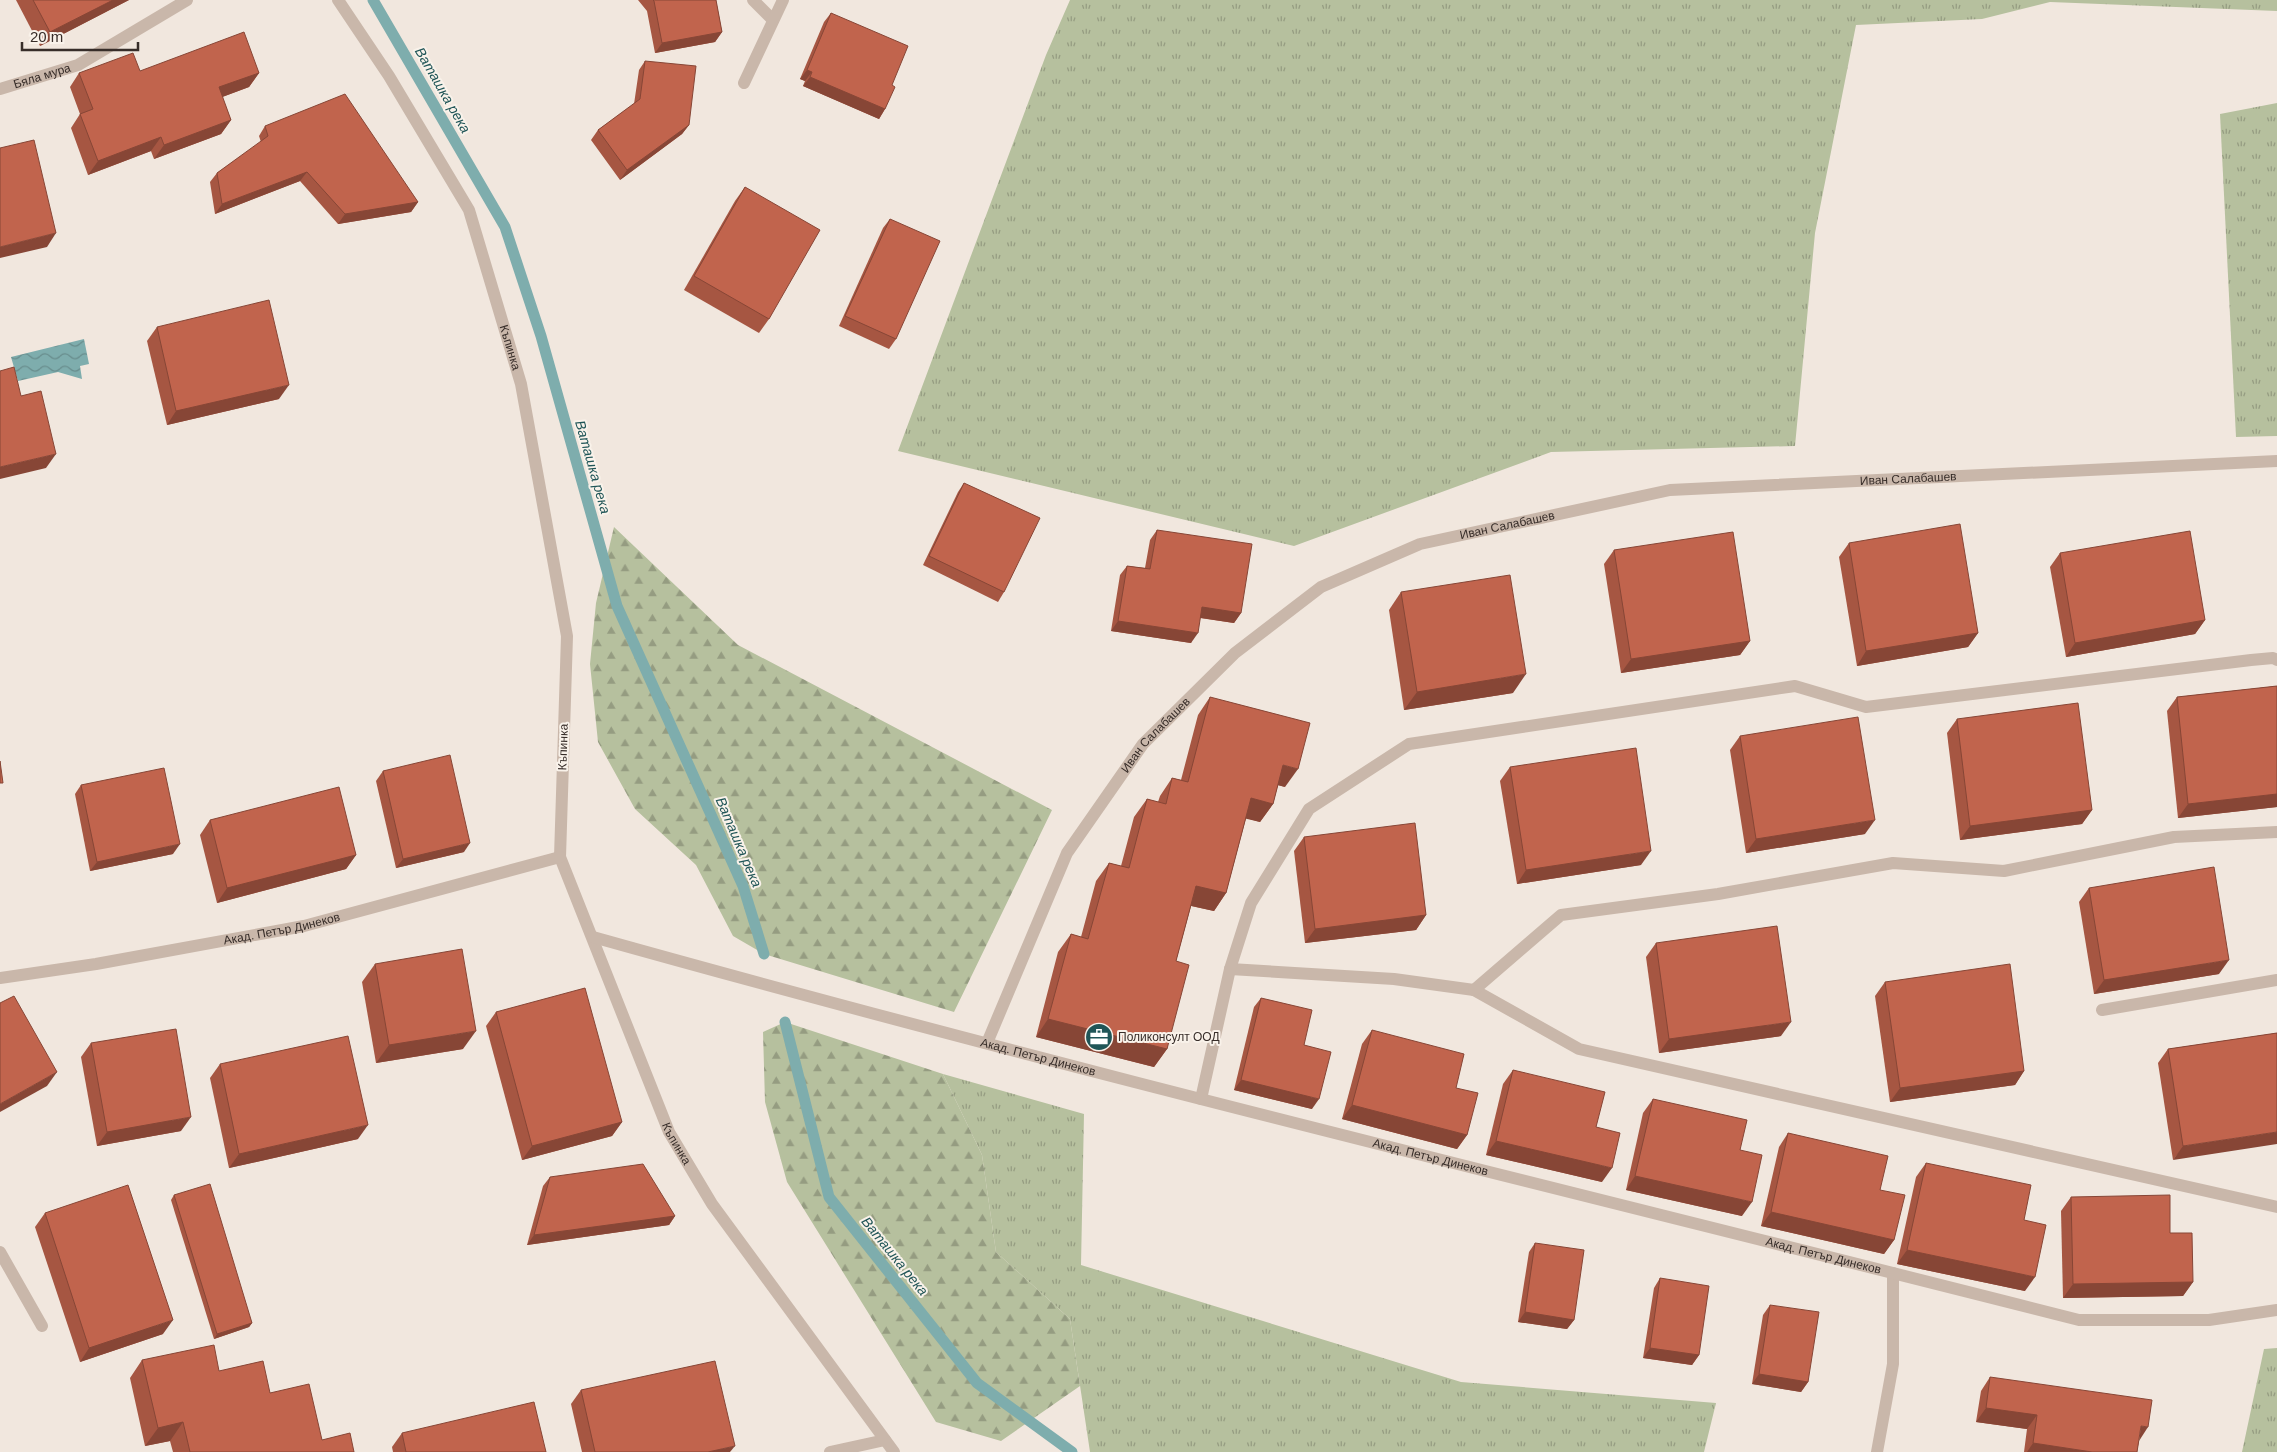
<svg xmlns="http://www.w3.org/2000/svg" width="2277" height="1452" viewBox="0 0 2277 1452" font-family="Helvetica,sans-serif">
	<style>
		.grass { fill: url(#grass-tufts) }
		.forest { fill: url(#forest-firs) }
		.water { fill: url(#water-waves) }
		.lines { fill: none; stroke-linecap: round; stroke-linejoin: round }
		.stream { stroke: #7eadad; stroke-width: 11 }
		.service { stroke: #c9b7aa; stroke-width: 12 }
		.minor { stroke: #c9b7aa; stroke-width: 12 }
		.wall { fill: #a65642 }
		.shaded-wall { fill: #874636 }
		.building { fill: #c1644d; stroke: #874636 }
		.labels { text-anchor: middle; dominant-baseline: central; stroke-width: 4; stroke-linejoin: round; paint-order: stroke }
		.street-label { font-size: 12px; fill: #372d29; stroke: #f9f2ea }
		.poi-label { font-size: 12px; fill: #372d29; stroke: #f9f2ea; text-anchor: start }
		.water-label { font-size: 14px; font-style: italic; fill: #205557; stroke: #f9f2ea }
	</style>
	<defs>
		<pattern id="grass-tufts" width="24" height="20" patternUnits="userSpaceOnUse" patternTransform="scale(1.25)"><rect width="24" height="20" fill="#b6c09e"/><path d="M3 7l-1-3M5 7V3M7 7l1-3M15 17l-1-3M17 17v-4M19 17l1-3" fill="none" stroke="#959c81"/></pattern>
		<pattern id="forest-firs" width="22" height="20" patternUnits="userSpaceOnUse" patternTransform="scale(1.25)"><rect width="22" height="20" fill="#b6c09e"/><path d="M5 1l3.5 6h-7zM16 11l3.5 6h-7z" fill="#959c81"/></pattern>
		<pattern id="water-waves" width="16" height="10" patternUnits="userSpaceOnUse" patternTransform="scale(1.25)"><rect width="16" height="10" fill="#7eadad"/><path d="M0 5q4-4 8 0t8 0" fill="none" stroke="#688d8d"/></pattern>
	</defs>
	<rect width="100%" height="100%" fill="#f1e7de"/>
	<g class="grass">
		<path d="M 1070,0 L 2277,0 L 2277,11 L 2050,2 L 1982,19 L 1856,25 L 1815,233 L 1795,446 L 1551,452 L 1294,546 L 898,451 L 1046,55 Z"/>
		<path d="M 2277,103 L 2277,436 L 2236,437 L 2220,114 Z"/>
		<path d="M 943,1074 L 1084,1114 L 1081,1265 L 1461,1382 L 1716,1403 L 1704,1452 L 1090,1452 L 1070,1319 L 996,1252 L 982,1155 Z"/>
		<path d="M 2277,1348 L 2277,1452 L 2242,1452 L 2264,1349 Z"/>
	</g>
	<g class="forest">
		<path d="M 614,527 L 738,645 L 1052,810 L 954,1012 L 764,954 L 733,936 L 696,865 L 635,809 L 598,742 L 590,664 L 596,603 Z"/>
		<path d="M 785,1022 L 943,1074 L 982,1155 L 996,1252 L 1070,1319 L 1080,1386 L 1001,1441 L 936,1422 L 787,1182 L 765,1102 L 763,1032 Z"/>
	</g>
	<path class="water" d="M 84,339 L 89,364 L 80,366 L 82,379 L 58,372 L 18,381 L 11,357 Z"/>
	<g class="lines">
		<g class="stream">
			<path d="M 373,0 L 505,227 L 541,336 L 617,606 L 743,886 L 764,954"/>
			<path d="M 785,1022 L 829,1197 L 977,1383 L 1072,1452"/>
		</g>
		<g class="service">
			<path d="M 753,0 L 773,20"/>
			<path d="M 830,1452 L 885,1440"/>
			<path d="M 1877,1452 L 1893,1364 L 1893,1273"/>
		</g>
		<g class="minor">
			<path id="s1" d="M 338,0 L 389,76 L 469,210 L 521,384 L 567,636 L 560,857 L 669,1132 L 712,1204 L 894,1452"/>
			<path d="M 744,83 L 783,0"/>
			<path id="s2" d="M 0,89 L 78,65 L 187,0"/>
			<path id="s3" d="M 593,937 C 1085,1075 1583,1194 2079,1320 L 2209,1320 L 2277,1310"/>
			<path d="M 1230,969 L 1394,979 L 1474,990 L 1579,1049 L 2277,1207"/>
			<path id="s4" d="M 0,978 L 96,964 L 304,926 L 560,857"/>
			<path d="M 1474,990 L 1561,915 L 1718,894 L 1893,863 L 2004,871 L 2174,837 L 2277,832"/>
			<path d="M 2102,1010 L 2277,980"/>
			<path id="s5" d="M 987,1043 L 1067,853 L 1143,744 L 1235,653 L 1321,587 L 1420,544 L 1670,490 L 2277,461"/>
			<path d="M 1201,1099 L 1230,969 L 1251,903 L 1309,809 L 1409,744 L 1795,686 L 1866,707 L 2251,660 L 2273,658 L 2277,660"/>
			<path d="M 0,1252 L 42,1326"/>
		</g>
	</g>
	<g class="wall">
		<path d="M 16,0 L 129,0 L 40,46 Z"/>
		<path d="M 638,0 L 716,0 L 722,32 L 715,42 L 655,53 L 647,11 Z"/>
		<path d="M 831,13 L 892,85 L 885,109 L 879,119 L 803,86 L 805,81 L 800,79 L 824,22 Z"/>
		<path d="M 645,61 L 689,125 L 682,134 L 620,180 L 591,140 L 598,130 L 634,104 L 639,70 Z"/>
		<path d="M 140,71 L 259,73 L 249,87 L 222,97 L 231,120 L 221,134 L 154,159 L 151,151 L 88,175 L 71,128 L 80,114 L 70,87 L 79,73 Z"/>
		<path d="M 265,126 L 418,202 L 411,212 L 338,224 L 300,181 L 215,214 L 210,182 L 217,173 L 261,142 L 259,136 Z"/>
		<path d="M 745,187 L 769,319 L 759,333 L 684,290 L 735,201 Z"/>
		<path d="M 890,219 L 896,339 L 889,349 L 839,326 L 883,228 Z"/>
		<path d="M 157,327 L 279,399 L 167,425 L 147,341 Z"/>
		<path d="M 964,483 L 1004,592 L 998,602 L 923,565 L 958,492 Z"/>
		<path d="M 1157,530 L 1241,613 L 1234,623 L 1200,618 L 1191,643 L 1111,631 L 1120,575 L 1127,566 L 1145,568 L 1150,540 Z"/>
		<path d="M 1849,543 L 1978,633 L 1968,647 L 1857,666 L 1839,557 Z"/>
		<path d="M 1614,550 L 1750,641 L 1740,655 L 1621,673 L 1604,564 Z"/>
		<path d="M 2060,553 L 2205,620 L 2195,634 L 2066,657 L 2050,567 Z"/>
		<path d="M 1401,592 L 1513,693 L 1404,710 L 1389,610 Z"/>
		<path d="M 2277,686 L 2277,807 L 2178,818 L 2167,711 L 2177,697 Z"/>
		<path d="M 1210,697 L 1285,787 L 1278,785 L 1273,804 L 1260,822 L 1246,818 L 1226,893 L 1214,911 L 1191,906 L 1176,961 L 1167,1049 L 1154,1067 L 1036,1037 L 1058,952 L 1071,934 L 1081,937 L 1096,881 L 1109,863 L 1121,866 L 1134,817 L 1147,799 L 1158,802 L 1160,796 L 1172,778 L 1181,780 L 1198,715 Z"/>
		<path d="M 1957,719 L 2092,810 L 2082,824 L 1960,840 L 1947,733 Z"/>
		<path d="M 1740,736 L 1865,834 L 1746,853 L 1730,750 Z"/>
		<path d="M 1510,767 L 1641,865 L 1517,884 L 1500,781 Z"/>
		<path d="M 383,771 L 464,852 L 396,868 L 376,781 Z"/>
		<path d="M 81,785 L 173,854 L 90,871 L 75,794 Z"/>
		<path d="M 210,820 L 356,855 L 346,869 L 217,903 L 200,835 Z"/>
		<path d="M 1304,837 L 1426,915 L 1416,930 L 1305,943 L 1294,851 Z"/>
		<path d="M 2089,888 L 2219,974 L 2094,994 L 2079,902 Z"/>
		<path d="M 1656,943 L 1781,1036 L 1659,1053 L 1646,957 Z"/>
		<path d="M 375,964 L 463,1049 L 376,1063 L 362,982 Z"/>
		<path d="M 1885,982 L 2024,1071 L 2015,1085 L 1890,1102 L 1875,996 Z"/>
		<path d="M 1261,998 L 1304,1045 L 1312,1109 L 1234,1090 L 1254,1007 Z"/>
		<path d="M 496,1012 L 622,1122 L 612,1136 L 522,1160 L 486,1026 Z"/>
		<path d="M 1372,1030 L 1467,1135 L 1457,1149 L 1342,1119 L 1362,1044 Z"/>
		<path d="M 2277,1033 L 2173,1160 L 2158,1063 L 2168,1049 Z"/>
		<path d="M 91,1043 L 181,1131 L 97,1146 L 81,1057 Z"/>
		<path d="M 220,1064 L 358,1139 L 229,1168 L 210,1078 Z"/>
		<path d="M 1513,1070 L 1596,1127 L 1602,1182 L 1486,1155 L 1503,1084 Z"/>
		<path d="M 1653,1099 L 1740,1150 L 1742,1216 L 1626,1190 L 1643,1113 Z"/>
		<path d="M 1788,1133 L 1880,1190 L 1894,1240 L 1884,1254 L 1761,1226 L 1779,1147 Z"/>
		<path d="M 1926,1163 L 2024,1220 L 2025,1291 L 1897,1264 L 1916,1177 Z"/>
		<path d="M 550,1177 L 675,1216 L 669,1225 L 527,1245 L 543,1186 Z"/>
		<path d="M 174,1195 L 252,1323 L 249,1327 L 214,1339 L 171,1200 Z"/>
		<path d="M 2071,1197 L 2170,1233 L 2193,1282 L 2183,1296 L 2063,1298 L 2061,1211 Z"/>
		<path d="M 45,1213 L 163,1334 L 80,1362 L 35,1227 Z"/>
		<path d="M 1535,1243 L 1574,1320 L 1567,1329 L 1518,1322 L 1529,1252 Z"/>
		<path d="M 1660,1278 L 1699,1355 L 1692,1365 L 1643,1358 L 1654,1288 Z"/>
		<path d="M 1770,1305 L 1808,1382 L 1801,1392 L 1752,1384 L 1763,1315 Z"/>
		<path d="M 142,1360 L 219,1371 L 270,1393 L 322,1440 L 354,1452 L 173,1452 L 170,1441 L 145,1446 L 130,1378 Z"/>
		<path d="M 1990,1377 L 2139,1441 L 2137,1452 L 2024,1452 L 2027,1429 L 1976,1422 L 1981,1391 Z"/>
		<path d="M 581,1390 L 730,1452 L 582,1452 L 571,1404 Z"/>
		<path d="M 402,1433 L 546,1452 L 393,1452 L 392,1447 Z"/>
	</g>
	<g class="shaded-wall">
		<path d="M 113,0 L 129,0 L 40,46 L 50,32 Z"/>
		<path d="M 722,32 L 715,42 L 655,53 L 662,43 Z"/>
		<path d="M 807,70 L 812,72 L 805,81 L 800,79 Z"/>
		<path d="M 259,73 L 249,87 L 209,102 L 219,87 Z"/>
		<path d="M 810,77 L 885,109 L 879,119 L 803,86 Z"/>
		<path d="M 231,120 L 221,134 L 154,159 L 164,145 Z"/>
		<path d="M 689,125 L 682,134 L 620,180 L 627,170 Z"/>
		<path d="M 161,137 L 151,151 L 88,175 L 98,161 Z"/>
		<path d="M 307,172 L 300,181 L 215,214 L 222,204 Z"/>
		<path d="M 418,202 L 411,212 L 338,224 L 345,214 Z"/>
		<path d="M 56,233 L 47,247 L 0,258 L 0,247 Z"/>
		<path d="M 289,385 L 279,399 L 167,425 L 176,411 Z"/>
		<path d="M 56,454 L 46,468 L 0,479 L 0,467 Z"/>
		<path d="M 1202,607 L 1241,613 L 1234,623 L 1195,617 Z"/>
		<path d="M 2205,620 L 2195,634 L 2066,657 L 2075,643 Z"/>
		<path d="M 1118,621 L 1198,633 L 1191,643 L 1111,631 Z"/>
		<path d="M 1978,633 L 1968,647 L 1857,666 L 1866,651 Z"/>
		<path d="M 1750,641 L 1740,655 L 1621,673 L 1631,659 Z"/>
		<path d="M 1526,674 L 1513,693 L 1404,710 L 1417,692 Z"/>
		<path d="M 1283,765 L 1298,769 L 1285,787 L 1270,783 Z"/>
		<path d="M 2277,794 L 2277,807 L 2178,818 L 2188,804 Z"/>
		<path d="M 1251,798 L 1273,804 L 1260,822 L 1239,817 Z"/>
		<path d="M 2092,810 L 2082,824 L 1960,840 L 1970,826 Z"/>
		<path d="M 1875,820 L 1865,834 L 1746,853 L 1756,839 Z"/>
		<path d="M 470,843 L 464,852 L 396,868 L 403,859 Z"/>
		<path d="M 180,844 L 173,854 L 90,871 L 97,862 Z"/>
		<path d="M 1651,851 L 1641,865 L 1517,884 L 1526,870 Z"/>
		<path d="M 356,855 L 346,869 L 217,903 L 227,888 Z"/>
		<path d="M 1196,886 L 1226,893 L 1214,911 L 1183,904 Z"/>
		<path d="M 1426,915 L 1416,930 L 1305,943 L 1315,929 Z"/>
		<path d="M 2229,960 L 2219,974 L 2094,994 L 2104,980 Z"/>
		<path d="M 1048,1019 L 1167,1049 L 1154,1067 L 1036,1037 Z"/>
		<path d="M 1791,1022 L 1781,1036 L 1659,1053 L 1669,1039 Z"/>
		<path d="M 476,1031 L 463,1049 L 376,1063 L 389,1045 Z"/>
		<path d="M 2024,1071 L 2015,1085 L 1890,1102 L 1900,1088 Z"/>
		<path d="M 57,1072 L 47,1086 L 0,1112 L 0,1104 Z"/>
		<path d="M 1241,1080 L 1319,1099 L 1312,1109 L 1234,1090 Z"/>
		<path d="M 1352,1105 L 1467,1135 L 1457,1149 L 1342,1119 Z"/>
		<path d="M 191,1117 L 181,1131 L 97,1146 L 107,1132 Z"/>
		<path d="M 622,1122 L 612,1136 L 522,1160 L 532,1146 Z"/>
		<path d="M 368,1125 L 358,1139 L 229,1168 L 239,1154 Z"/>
		<path d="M 2277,1132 L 2277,1144 L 2173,1160 L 2183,1146 Z"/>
		<path d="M 1496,1141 L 1612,1168 L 1602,1182 L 1486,1155 Z"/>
		<path d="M 1635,1176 L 1752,1202 L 1742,1216 L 1626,1190 Z"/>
		<path d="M 1771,1212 L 1894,1240 L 1884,1254 L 1761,1226 Z"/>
		<path d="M 675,1216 L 669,1225 L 527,1245 L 534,1235 Z"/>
		<path d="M 1907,1250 L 2035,1277 L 2025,1291 L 1897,1264 Z"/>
		<path d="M 2193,1282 L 2183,1296 L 2063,1298 L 2073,1284 Z"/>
		<path d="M 1525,1312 L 1574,1320 L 1567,1329 L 1518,1322 Z"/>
		<path d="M 173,1320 L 163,1334 L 80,1362 L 89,1348 Z"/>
		<path d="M 252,1323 L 249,1327 L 214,1339 L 217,1334 Z"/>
		<path d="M 1650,1348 L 1699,1355 L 1692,1365 L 1643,1358 Z"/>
		<path d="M 1759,1374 L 1808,1382 L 1801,1392 L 1752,1384 Z"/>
		<path d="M 1986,1408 L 2037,1415 L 2027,1429 L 1976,1422 Z"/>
		<path d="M 183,1422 L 170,1441 L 145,1446 L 158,1428 Z"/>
		<path d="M 2141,1426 L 2148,1427 L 2139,1441 Z"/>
		<path d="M 2033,1443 L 2092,1452 L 2027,1452 Z"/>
		<path d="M 735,1446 L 730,1452 L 708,1452 Z"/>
	</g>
	<g class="building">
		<path d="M 33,0 L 113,0 L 50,32 Z"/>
		<path d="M 653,0 L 716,0 L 722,32 L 662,43 L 654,1 Z"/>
		<path d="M 831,13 L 908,46 L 892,85 L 895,87 L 885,109 L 810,77 L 812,72 L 807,70 Z"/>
		<path d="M 244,32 L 259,73 L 219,87 L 231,120 L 164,145 L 161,137 L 98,161 L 80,114 L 93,109 L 79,73 L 133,53 L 140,71 Z"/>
		<path d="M 645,61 L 696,66 L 689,125 L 627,170 L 598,130 L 640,99 Z"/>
		<path d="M 345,94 L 418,202 L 345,214 L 307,172 L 222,204 L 217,173 L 268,136 L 265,126 Z"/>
		<path d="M 34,140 L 56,233 L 0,247 L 0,148 Z"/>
		<path d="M 745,187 L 820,230 L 769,319 L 694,276 Z"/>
		<path d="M 890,219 L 940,241 L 896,339 L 845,316 Z"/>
		<path d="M 269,300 L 289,385 L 176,411 L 157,327 Z"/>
		<path d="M 14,367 L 21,396 L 41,391 L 56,454 L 0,467 L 0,371 Z"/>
		<path d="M 964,483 L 1040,518 L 1004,592 L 929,556 Z"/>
		<path d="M 1960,524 L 1978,633 L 1866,651 L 1849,543 Z"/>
		<path d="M 1157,530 L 1252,544 L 1241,613 L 1202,607 L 1198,633 L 1118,621 L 1127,566 L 1150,569 Z"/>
		<path d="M 2190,531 L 2205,620 L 2075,643 L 2060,553 Z"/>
		<path d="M 1733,532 L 1750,641 L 1631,659 L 1614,550 Z"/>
		<path d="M 1510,575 L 1526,674 L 1417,692 L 1401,592 Z"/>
		<path d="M 2277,686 L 2277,794 L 2188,804 L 2177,697 Z"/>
		<path d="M 1210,697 L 1310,723 L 1298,769 L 1283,765 L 1273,804 L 1251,798 L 1226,893 L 1196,886 L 1176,961 L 1189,965 L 1167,1049 L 1048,1019 L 1071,934 L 1088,939 L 1109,863 L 1129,868 L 1147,799 L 1166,804 L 1172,778 L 1188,782 Z"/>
		<path d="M 2078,703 L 2092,810 L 1970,826 L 1957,719 Z"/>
		<path d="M 1858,717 L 1875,820 L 1756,839 L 1740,736 Z"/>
		<path d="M 1636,748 L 1651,851 L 1526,870 L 1510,767 Z"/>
		<path d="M 450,755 L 470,843 L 403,859 L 383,771 Z"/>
		<path d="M 0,761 L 3,783 L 0,783 Z"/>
		<path d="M 164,768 L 180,844 L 97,862 L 81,785 Z"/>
		<path d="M 339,787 L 356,855 L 227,888 L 210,820 Z"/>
		<path d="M 1415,823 L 1426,915 L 1315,929 L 1304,837 Z"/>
		<path d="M 2214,867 L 2229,960 L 2104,980 L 2089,888 Z"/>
		<path d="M 1777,926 L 1791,1022 L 1669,1039 L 1656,943 Z"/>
		<path d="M 462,949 L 476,1031 L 389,1045 L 375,964 Z"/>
		<path d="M 2010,964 L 2024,1071 L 1900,1088 L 1885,982 Z"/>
		<path d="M 585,988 L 622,1122 L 532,1146 L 496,1012 Z"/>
		<path d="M 14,996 L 57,1072 L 0,1104 L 0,1003 Z"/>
		<path d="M 1261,998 L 1312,1010 L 1304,1045 L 1331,1052 L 1319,1099 L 1241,1080 Z"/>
		<path d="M 176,1029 L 191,1117 L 107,1132 L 91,1043 Z"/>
		<path d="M 1372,1030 L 1464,1054 L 1456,1088 L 1478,1093 L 1467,1135 L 1352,1105 Z"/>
		<path d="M 2277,1033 L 2277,1132 L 2183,1146 L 2168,1049 Z"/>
		<path d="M 348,1036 L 368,1125 L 239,1154 L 220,1064 Z"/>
		<path d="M 1513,1070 L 1605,1092 L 1596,1127 L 1620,1133 L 1612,1168 L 1496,1141 Z"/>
		<path d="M 1653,1099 L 1747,1120 L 1740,1150 L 1762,1155 L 1752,1202 L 1635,1176 Z"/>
		<path d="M 1788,1133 L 1888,1156 L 1880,1190 L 1905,1195 L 1894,1240 L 1771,1212 Z"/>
		<path d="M 1926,1163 L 2031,1185 L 2024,1220 L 2046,1225 L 2035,1277 L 1907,1250 Z"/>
		<path d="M 643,1164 L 675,1216 L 534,1235 L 550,1177 Z"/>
		<path d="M 210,1184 L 252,1323 L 217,1334 L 174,1195 Z"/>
		<path d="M 128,1185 L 173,1320 L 89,1348 L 45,1213 Z"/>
		<path d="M 2170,1195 L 2170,1233 L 2192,1233 L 2193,1282 L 2073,1284 L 2071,1197 Z"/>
		<path d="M 1535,1243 L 1584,1250 L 1574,1320 L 1525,1312 Z"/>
		<path d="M 1660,1278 L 1709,1286 L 1699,1355 L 1650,1348 Z"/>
		<path d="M 1770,1305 L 1819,1312 L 1808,1382 L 1759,1374 Z"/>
		<path d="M 214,1345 L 219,1371 L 263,1361 L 270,1393 L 309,1384 L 322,1440 L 350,1433 L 354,1452 L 190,1452 L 183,1422 L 158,1428 L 142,1360 Z"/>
		<path d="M 715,1361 L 735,1446 L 708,1452 L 595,1452 L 581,1390 Z"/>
		<path d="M 1990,1377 L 2152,1400 L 2148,1427 L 2141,1426 L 2137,1452 L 2092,1452 L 2033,1443 L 2037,1415 L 1986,1408 Z"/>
		<path d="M 534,1402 L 546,1452 L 406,1452 L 402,1433 Z"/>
	</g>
	<defs>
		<g id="office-disc" transform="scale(1.4375)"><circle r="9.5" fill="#205557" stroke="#f9f2ea"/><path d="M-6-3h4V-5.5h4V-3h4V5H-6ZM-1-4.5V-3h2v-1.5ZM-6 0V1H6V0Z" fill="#fff"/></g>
	</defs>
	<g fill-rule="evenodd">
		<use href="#office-disc" x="1099" y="1037"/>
	</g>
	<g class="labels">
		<g class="street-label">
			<text stroke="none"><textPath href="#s2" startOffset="44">Бяла мура</textPath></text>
			<text stroke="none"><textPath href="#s1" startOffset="391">Къпинка</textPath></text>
			<text stroke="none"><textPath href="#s5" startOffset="1179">Иван Салабашев</textPath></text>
			<text stroke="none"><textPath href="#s5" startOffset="774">Иван Салабашев</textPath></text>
			<text stroke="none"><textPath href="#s5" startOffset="354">Иван Салабашев</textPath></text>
			<text transform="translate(563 747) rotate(-88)">Къпинка</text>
			<text stroke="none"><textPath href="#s4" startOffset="286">Акад. Петър Динеков</textPath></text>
			<text stroke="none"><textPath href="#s3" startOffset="461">Акад. Петър Динеков</textPath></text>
			<text stroke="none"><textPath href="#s1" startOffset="1216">Къпинка</textPath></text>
			<text stroke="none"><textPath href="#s3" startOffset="866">Акад. Петър Динеков</textPath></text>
			<text stroke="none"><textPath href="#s3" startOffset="1271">Акад. Петър Динеков</textPath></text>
		</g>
		<g class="poi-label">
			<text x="1118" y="1037">Поликонсулт ООД</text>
		</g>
		<g class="water-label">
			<text transform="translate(443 90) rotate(60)">Ваташка река</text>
			<text transform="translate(593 467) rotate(74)">Ваташка река</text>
			<text transform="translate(739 842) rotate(67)">Ваташка река</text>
			<text transform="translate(895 1256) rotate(51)">Ваташка река</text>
		</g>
	</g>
	<path d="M22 42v8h116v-8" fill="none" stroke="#372d29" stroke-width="2.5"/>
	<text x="30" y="42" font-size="15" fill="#372d29" stroke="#f9f2ea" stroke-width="4" paint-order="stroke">20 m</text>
</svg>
